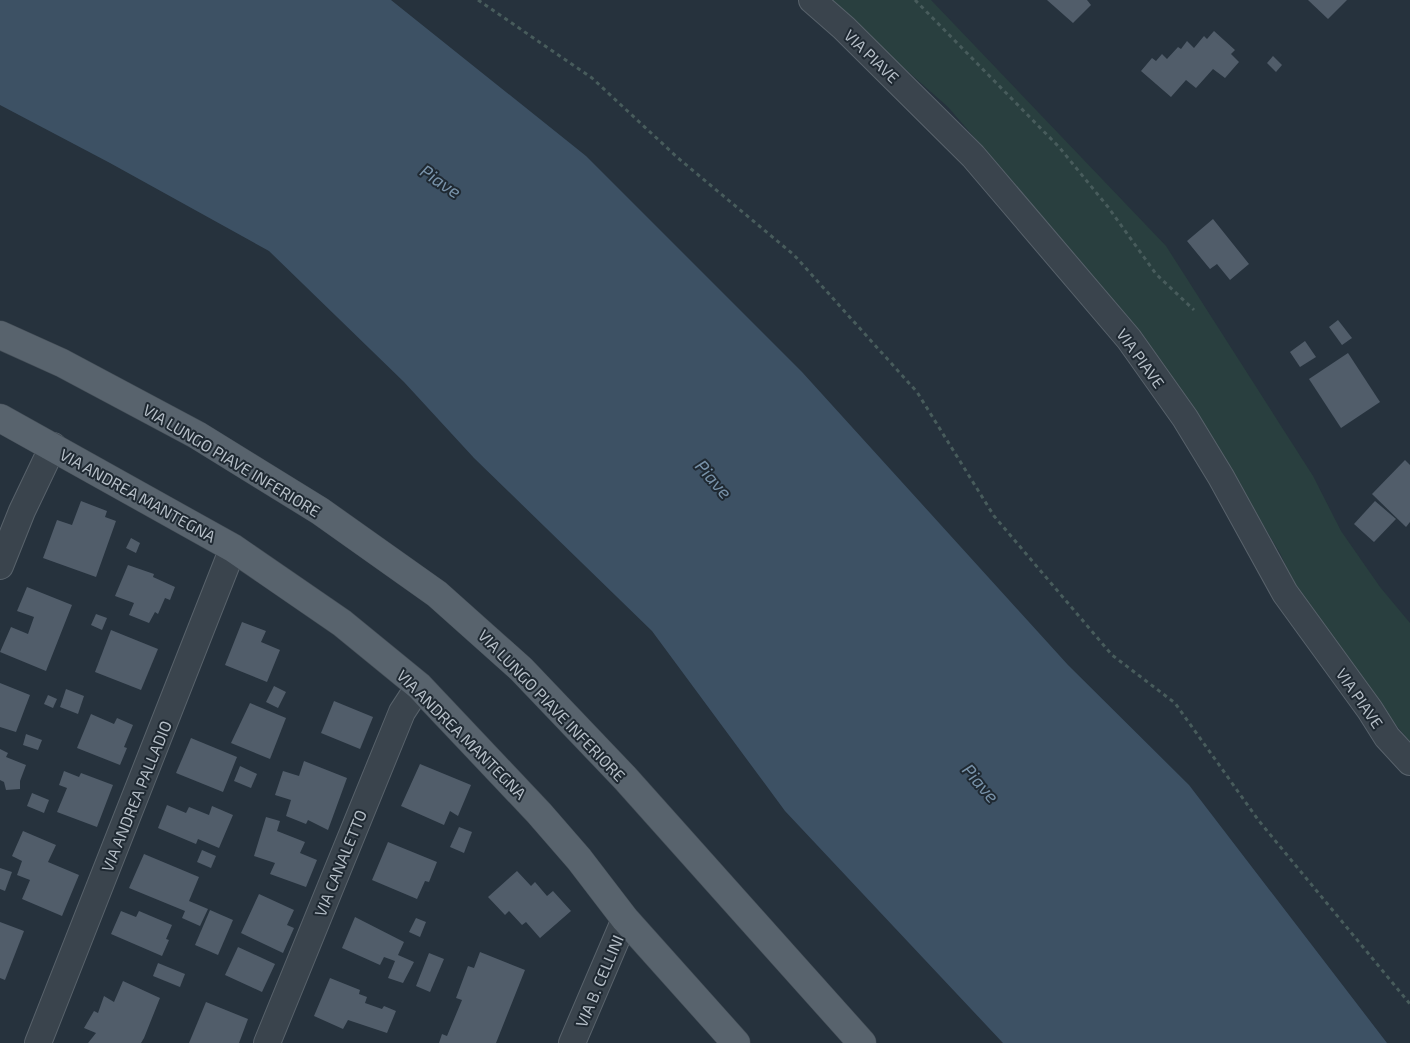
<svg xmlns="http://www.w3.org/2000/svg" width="1410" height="1043" viewBox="0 0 1410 1043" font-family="'Exo 2',sans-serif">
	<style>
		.green { fill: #293f3f }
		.water { fill: #3d5164 }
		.building { fill: #515d6a }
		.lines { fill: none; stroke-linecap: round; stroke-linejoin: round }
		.minor-casing { stroke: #58626b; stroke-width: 28 }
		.major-casing { stroke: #434d56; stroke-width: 29 }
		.path { stroke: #485c5c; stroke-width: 3; stroke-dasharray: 4 4; stroke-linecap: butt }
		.minor { stroke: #3a444d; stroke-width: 26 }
		.major { stroke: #58636d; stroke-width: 28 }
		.labels { text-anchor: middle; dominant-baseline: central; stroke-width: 4; stroke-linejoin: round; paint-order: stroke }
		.street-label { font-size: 16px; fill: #b6bfc8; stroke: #1f2932 }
		.water-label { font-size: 18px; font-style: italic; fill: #7892a9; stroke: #1f2932 }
	</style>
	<rect width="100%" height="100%" fill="#26323d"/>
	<path class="green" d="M 827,0 L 931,0 L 1166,246 L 1313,476 L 1341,531 L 1380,587 L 1410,623 L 1410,742 L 1374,698 L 1301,598 L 1280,553 L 1200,421 L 993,159 L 948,107 Z"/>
	<path class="water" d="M 0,0 L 391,0 L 586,156 L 802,372 L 1068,665 L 1189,785 L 1387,1043 L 1003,1043 L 785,811 L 652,631 L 474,458 L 404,382 L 269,251 L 110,163 L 0,105 Z"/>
	<g class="building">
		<path d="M 1047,0 L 1087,0 L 1091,5 L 1073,23 Z"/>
		<path d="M 1308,0 L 1347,0 L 1328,19 Z"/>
		<path d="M 1214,31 L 1235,50 L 1231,54 L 1239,62 L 1225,78 L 1213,69 L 1196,88 L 1186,80 L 1171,97 L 1141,71 L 1152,58 L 1156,61 L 1162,54 L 1167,59 L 1178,47 L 1181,49 L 1187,41 L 1194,48 L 1204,36 L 1207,39 Z"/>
		<path d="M 1273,56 L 1282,65 L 1276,72 L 1267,63 Z"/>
		<path d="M 1213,219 L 1249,264 L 1230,280 L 1217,264 L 1210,269 L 1187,241 Z"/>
		<path d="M 1338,320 L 1352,338 L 1342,345 L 1329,327 Z"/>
		<path d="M 1305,341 L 1316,357 L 1300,367 L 1290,352 Z"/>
		<path d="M 1348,353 L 1380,402 L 1341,428 L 1309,379 Z"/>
		<path d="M 1405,460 L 1410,465 L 1410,522 L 1406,527 L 1372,494 Z"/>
		<path d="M 81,501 L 107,511 L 105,517 L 116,521 L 96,577 L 43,558 L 57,520 L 72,525 Z"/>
		<path d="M 1375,501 L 1396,519 L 1374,542 L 1354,524 Z"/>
		<path d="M 131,538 L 140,543 L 136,553 L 126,548 Z"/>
		<path d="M 128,565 L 154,574 L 153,577 L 175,587 L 170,600 L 165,598 L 158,614 L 155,612 L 149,623 L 129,615 L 134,603 L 115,596 Z"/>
		<path d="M 27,587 L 72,605 L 46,671 L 0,652 L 11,627 L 28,634 L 34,617 L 17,611 Z"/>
		<path d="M 96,614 L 107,618 L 102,630 L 91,625 Z"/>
		<path d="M 242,622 L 266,631 L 261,642 L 280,650 L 267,682 L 225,665 Z"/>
		<path d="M 111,630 L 158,649 L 141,690 L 95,672 Z"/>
		<path d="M 0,683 L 30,695 L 16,732 L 0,727 Z"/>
		<path d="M 274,686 L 286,692 L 278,708 L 266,702 Z"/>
		<path d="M 66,689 L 84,696 L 78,714 L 60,707 Z"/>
		<path d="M 48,695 L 57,699 L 53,708 L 44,704 Z"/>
		<path d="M 334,701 L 373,717 L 360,749 L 321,733 Z"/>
		<path d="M 250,703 L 286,718 L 270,759 L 231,743 Z"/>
		<path d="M 91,714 L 114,724 L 117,718 L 133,725 L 124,747 L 127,748 L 120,765 L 77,748 Z"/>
		<path d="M 26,734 L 42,740 L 38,750 L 23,745 Z"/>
		<path d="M 191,738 L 237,757 L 223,792 L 176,773 Z"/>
		<path d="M 0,749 L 8,753 L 6,757 L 26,765 L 20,781 L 20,789 L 6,790 L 4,782 L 0,780 Z"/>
		<path d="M 304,761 L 347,778 L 328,830 L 308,820 L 306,824 L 286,816 L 291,800 L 275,795 L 283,771 L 299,776 Z"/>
		<path d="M 420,764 L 471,785 L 458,816 L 450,811 L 444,825 L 401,806 Z"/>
		<path d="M 240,766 L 257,774 L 251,788 L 234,781 Z"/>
		<path d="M 64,771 L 79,777 L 81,773 L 113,785 L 97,827 L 57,812 L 67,788 L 59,785 Z"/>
		<path d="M 32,793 L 49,800 L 44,813 L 27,806 Z"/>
		<path d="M 167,805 L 186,813 L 189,807 L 209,815 L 212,806 L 233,815 L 219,848 L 198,839 L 196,844 L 158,828 Z"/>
		<path d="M 266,817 L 280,821 L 277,831 L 305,842 L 300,853 L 317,860 L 306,887 L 270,874 L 275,863 L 254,856 Z"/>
		<path d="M 459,827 L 472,832 L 464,853 L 450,847 Z"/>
		<path d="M 23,831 L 56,845 L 48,862 L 79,875 L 62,916 L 22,899 L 30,880 L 17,875 L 22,861 L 12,856 Z"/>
		<path d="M 388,842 L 437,862 L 429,882 L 425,881 L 417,899 L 372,880 Z"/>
		<path d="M 202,850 L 216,856 L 211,868 L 197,862 Z"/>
		<path d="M 144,854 L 199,877 L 189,901 L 208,909 L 200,926 L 182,918 L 185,911 L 129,888 Z"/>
		<path d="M 0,868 L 12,872 L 5,891 L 0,889 Z"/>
		<path d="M 517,871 L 531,886 L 535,882 L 547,896 L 553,891 L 571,911 L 540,938 L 526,922 L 522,925 L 509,911 L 505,915 L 488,897 Z"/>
		<path d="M 259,894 L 294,910 L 287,925 L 294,928 L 283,953 L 241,933 Z"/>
		<path d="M 210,910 L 233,920 L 218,955 L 195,945 Z"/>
		<path d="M 121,911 L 136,917 L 139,911 L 172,925 L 166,939 L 169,940 L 162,956 L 111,934 Z"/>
		<path d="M 355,917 L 404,942 L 398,955 L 414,962 L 403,983 L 388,978 L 395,961 L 384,957 L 380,965 L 342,948 Z"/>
		<path d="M 416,918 L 426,922 L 420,937 L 409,932 Z"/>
		<path d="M 0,922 L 24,931 L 5,980 L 0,978 Z"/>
		<path d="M 238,947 L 275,964 L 262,992 L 225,975 Z"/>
		<path d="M 480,952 L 525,970 L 496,1043 L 439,1043 L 442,1034 L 447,1036 L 462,1000 L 456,998 L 468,966 L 474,968 Z"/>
		<path d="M 429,953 L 444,959 L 430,992 L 416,986 Z"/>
		<path d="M 158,963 L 185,974 L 180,987 L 153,976 Z"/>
		<path d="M 330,978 L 360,990 L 359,994 L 367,997 L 365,1003 L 382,1009 L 384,1006 L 396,1011 L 387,1033 L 348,1020 L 343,1029 L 314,1016 Z"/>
		<path d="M 123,981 L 160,998 L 144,1038 L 141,1043 L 88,1043 L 96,1033 L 84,1028 L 94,1011 L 98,1013 L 104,996 L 114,1002 Z"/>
		<path d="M 206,1002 L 248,1019 L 239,1043 L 189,1043 Z"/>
	</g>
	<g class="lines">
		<g class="minor-casing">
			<g id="minor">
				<path d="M 812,0 L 844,28 L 973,156 L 1129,339 L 1185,418 L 1221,477 L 1285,593 L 1370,710 L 1387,737 L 1410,762"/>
				<path d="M 0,566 L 22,511 L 53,446"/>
				<path d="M 38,1043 L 233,548"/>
				<path d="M 267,1043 L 402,712 L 419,686"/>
				<path d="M 572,1043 L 625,919"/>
			</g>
		</g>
		<g class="major-casing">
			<g id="major">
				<path d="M 0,335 L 62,363 L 197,435 L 320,511 L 437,594 L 521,669 L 625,778 L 862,1043"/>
				<path d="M 0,418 L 233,548 L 342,623 L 419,686 L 539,813 L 579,859 L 625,919 L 736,1043"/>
			</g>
		</g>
		<g class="path">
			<path d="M 478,0 L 592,78 L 678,158 L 794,255 L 917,392 L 994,516 L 1112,655 L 1175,703 L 1259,821 L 1410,1004"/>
			<path d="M 915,0 L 1059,147 L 1108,207 L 1156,274 L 1194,310"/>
		</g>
		<use href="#minor" class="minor"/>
		<use href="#major" class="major"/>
	</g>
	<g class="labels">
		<g class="street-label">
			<text transform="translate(872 56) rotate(44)">VIA PIAVE</text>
			<text transform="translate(1141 358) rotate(54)">VIA PIAVE</text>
			<text transform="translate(232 460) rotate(31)">VIA LUNGO PIAVE INFERIORE</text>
			<text transform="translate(138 495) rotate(29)">VIA ANDREA MANTEGNA</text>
			<text transform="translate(1360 698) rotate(55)">VIA PIAVE</text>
			<text transform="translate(552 705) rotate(46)">VIA LUNGO PIAVE INFERIORE</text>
			<text transform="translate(462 734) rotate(45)">VIA ANDREA MANTEGNA</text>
			<text transform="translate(136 796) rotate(-68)">VIA ANDREA PALLADIO</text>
			<text transform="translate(340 863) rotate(-68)">VIA CANALETTO</text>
			<text transform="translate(599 981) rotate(-67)">VIA B. CELLINI</text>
		</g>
		<g class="water-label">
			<text transform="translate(441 181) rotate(34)">Piave</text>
			<text transform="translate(714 479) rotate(49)">Piave</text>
			<text transform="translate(981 783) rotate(49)">Piave</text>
		</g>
	</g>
</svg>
